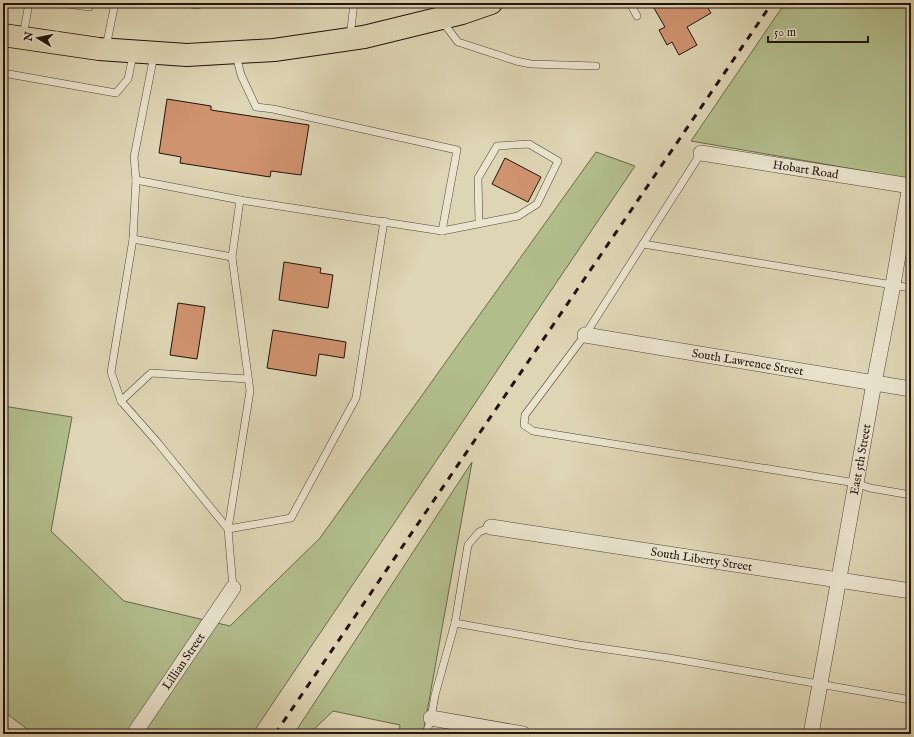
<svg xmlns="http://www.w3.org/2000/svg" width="914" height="737" viewBox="0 0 914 737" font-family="'IM FELL English',serif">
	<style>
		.green { fill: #b2bd8c; stroke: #6a684c }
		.building { fill: #cf936f; stroke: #21130d }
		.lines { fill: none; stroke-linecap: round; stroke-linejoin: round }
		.service-casing { stroke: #504437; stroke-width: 8 }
		.minor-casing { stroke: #504437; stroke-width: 16 }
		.primary-casing { stroke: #21130d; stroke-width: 24 }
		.service { stroke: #eae4ce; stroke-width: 7 }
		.minor { stroke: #eae4ce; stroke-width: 15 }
		.primary { stroke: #ded5b4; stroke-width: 22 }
		.rail { stroke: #21130d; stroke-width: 3; stroke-dasharray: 7 7; stroke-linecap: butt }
		.labels { text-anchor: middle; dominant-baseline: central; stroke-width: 4; stroke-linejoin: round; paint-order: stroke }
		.street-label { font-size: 12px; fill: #21130d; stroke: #eae4ce }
	</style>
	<rect width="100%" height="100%" fill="#ded5b4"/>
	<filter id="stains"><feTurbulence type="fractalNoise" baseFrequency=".005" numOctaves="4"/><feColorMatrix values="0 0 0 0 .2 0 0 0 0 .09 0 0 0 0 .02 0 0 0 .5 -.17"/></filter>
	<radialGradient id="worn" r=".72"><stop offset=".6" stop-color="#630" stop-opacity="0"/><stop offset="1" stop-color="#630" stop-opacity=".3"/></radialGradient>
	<g class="green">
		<path d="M 785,3 L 911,3 L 911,179 L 691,141 Z"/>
		<path d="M 596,152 L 635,166 L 252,734 L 34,734 L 3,711 L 3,406 L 72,417 L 51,531 L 124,601 L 230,626 L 320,538 Z"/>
		<path d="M 472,462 L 423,734 L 399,734 L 400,725 L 333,711 L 309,734 L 294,734 Z"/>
	</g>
	<g class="building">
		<path d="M 651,3 L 705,3 L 711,13 L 687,27 L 697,45 L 679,55 L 672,42 L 667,45 L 659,30 L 665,27 Z"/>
		<path d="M 167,99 L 211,106 L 211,110 L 309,125 L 301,175 L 271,171 L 270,177 L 180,163 L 181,157 L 159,153 Z"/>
		<path d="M 505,158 L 541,177 L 528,202 L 492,184 Z"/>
		<path d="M 284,262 L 321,268 L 320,273 L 333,275 L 328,308 L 279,300 Z"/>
		<path d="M 178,303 L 205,307 L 197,359 L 170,355 Z"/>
		<path d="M 273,330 L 346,342 L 344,358 L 319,354 L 316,376 L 267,368 Z"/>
	</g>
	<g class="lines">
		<g class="service-casing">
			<g id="service">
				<path d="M 61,3 L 89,7 L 90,3"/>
				<path d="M 184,3 L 197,5 L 204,3"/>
				<path d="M 630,3 L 637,16"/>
				<path d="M 442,21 L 458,42 L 516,61 L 531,64 L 596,66"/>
				<path d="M 23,36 L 29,3"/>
				<path d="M 350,37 L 354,3"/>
				<path d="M 106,47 L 115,3"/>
				<path d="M 154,55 L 134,157 L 136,180 L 133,239 L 111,372 L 121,401 L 158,443 L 228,529 L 233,588"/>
				<path d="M 236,55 L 241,75 L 256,107 L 273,109 L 457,150 L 442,231"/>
				<path d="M 3,73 L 116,93 L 128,79 L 133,55"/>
				<path d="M 701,153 L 585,335 L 525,415 L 524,425 L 533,431 L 856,483 L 870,488 L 911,495"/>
				<path d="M 136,180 L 240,200 L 232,257 L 250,391 L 228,529 L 291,518 L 356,398 L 384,221"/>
				<path d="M 240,200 L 442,231 L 518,216 L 537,204 L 558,161 L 529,144 L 497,146 L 478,178 L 479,223"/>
				<path d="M 133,239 L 232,257"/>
				<path d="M 643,244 L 911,288"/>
				<path d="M 121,401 L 151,373 L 248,379"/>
				<path d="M 455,623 L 579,645 L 669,658 L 745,671 L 911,700"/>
				<path d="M 426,734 L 431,718 L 435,695 L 455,623 L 468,545 L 479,532 L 491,527"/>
			</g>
		</g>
		<g class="minor-casing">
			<g id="minor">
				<path id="s1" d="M 701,153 L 911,186"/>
				<path id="s2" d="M 585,335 L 911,389"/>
				<path id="s3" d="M 491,527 L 911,591"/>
				<path d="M 431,718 L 523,734"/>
				<path id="s4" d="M 134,734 L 233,588"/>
				<path id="s5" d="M 811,734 L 874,383 L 893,285 L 910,185"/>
			</g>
		</g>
		<g class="primary-casing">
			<path id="primary" d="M 3,35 L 99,49 L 187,55 L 274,50 L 364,37 L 462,13 L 491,3"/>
		</g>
		<use href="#service" class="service"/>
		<use href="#minor" class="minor"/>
		<use href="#primary" class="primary"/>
		<path class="rail" d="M 275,734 L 772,3"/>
	</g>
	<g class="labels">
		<g class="street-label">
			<text stroke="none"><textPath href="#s1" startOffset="106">Hobart Road</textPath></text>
			<text stroke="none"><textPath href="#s2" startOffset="165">South Lawrence Street</textPath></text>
			<text stroke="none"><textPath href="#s5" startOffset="279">East 5th Street</textPath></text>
			<text stroke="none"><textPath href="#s3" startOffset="213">South Liberty Street</textPath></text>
			<text stroke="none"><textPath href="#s4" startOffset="88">Lillian Street</textPath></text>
		</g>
	</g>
	<rect width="914" height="737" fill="none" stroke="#ded5b4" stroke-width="16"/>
	<rect x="4" y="4" width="906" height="729" fill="none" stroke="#21130d" stroke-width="2"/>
	<rect x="8" y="8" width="898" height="721" fill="none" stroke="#21130d"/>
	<g transform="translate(38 38) rotate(280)" stroke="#eae4ce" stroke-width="3" paint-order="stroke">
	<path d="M0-3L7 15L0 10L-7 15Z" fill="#21130d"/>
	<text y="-6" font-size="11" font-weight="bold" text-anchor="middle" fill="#21130d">N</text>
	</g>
	<path d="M768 36v6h100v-6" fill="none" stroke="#21130d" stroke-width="2"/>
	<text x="774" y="36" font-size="12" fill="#21130d" stroke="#eae4ce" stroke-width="3" paint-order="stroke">50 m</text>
	<rect width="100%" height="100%" filter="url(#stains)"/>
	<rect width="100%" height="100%" fill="url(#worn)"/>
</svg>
